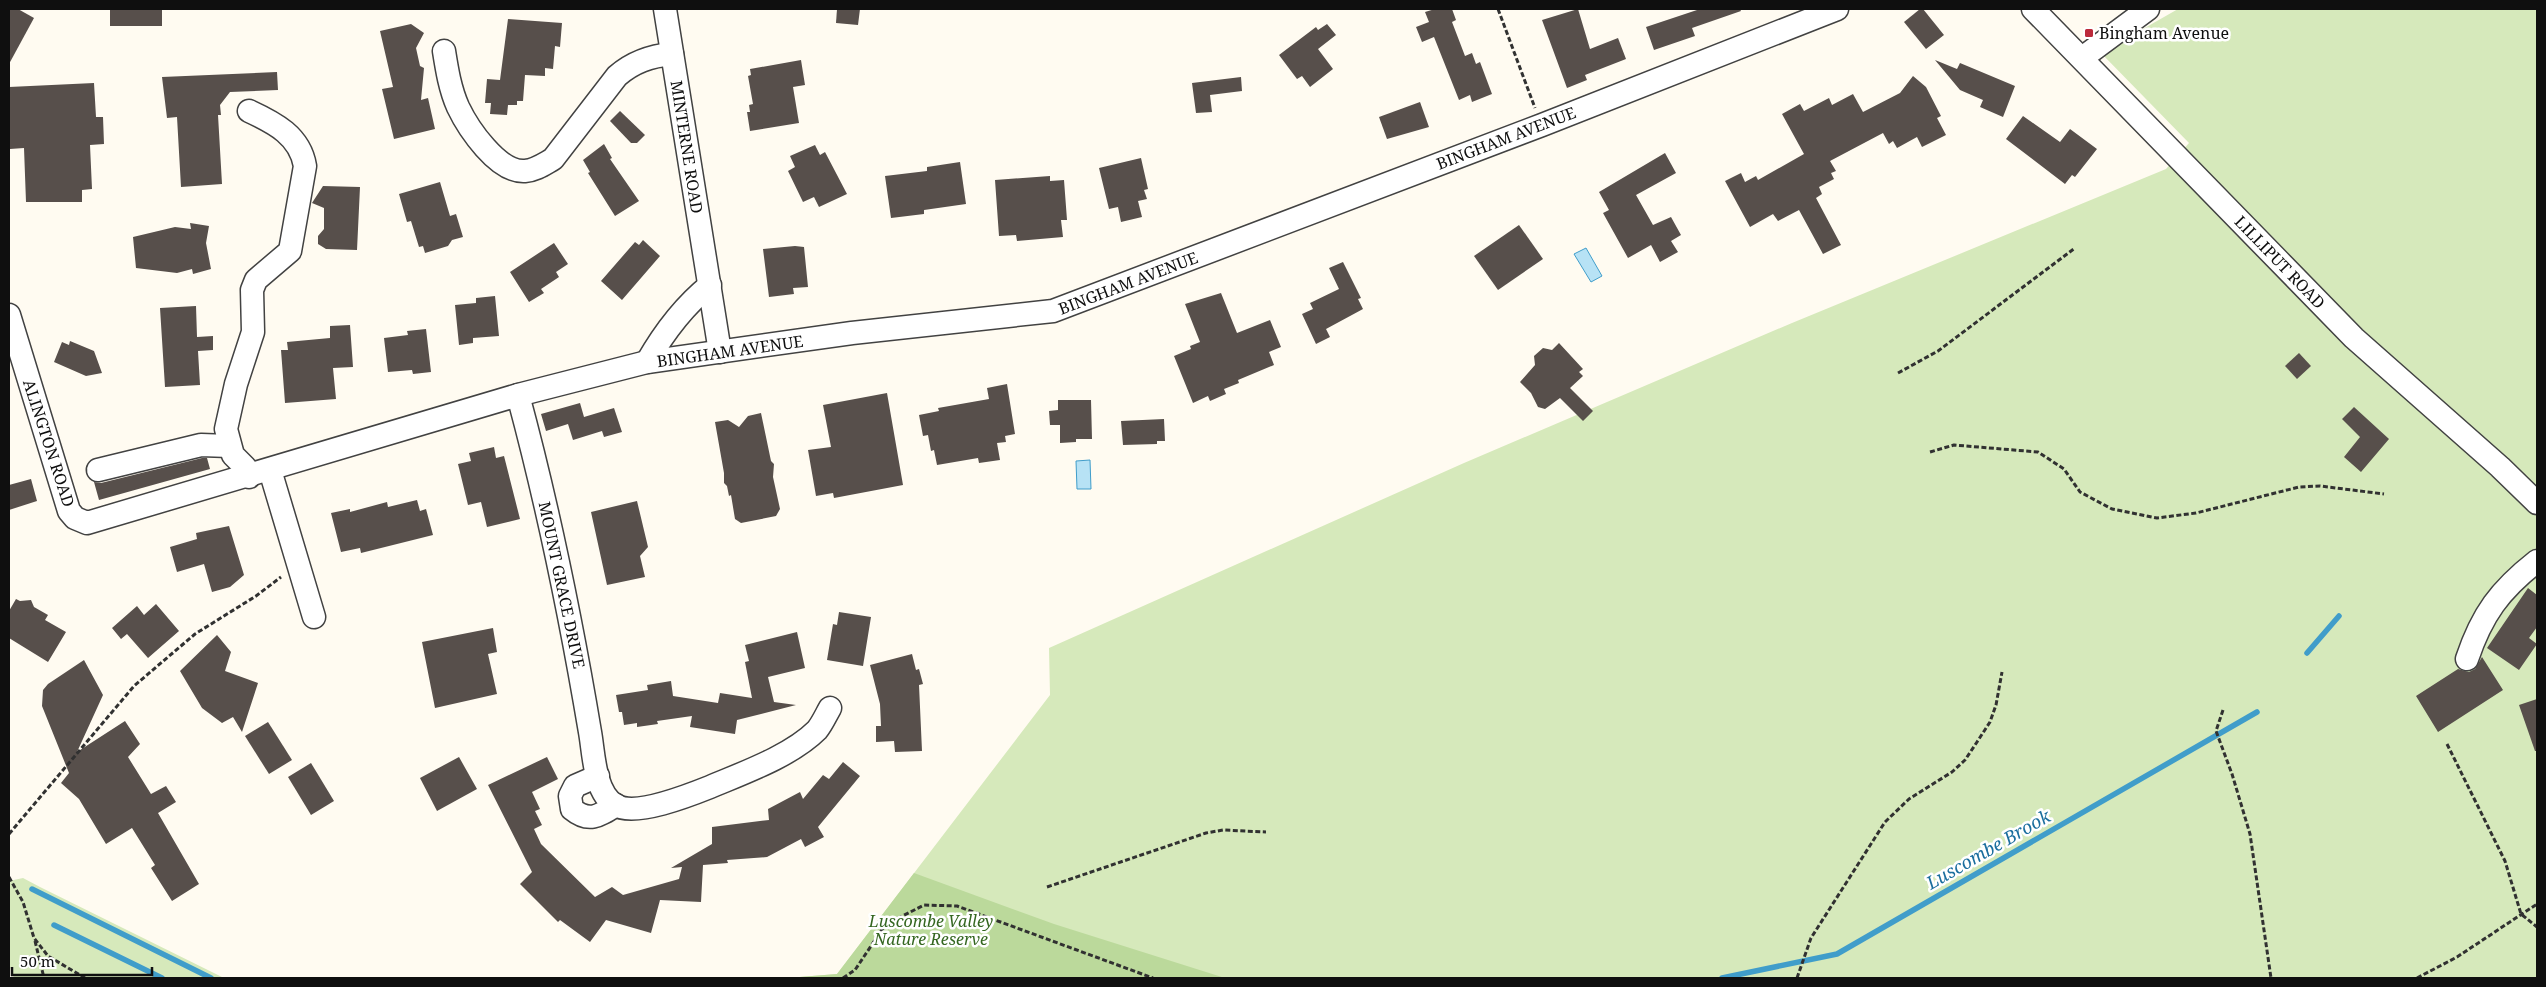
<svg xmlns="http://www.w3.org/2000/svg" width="2546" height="987" viewBox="0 0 2546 987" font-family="'Noto Serif',serif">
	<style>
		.green { fill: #d6e9bb }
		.forest { fill: #bbd99b }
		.water { fill: #b7e2f5; stroke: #409dca }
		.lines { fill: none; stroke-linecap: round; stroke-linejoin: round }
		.stream { stroke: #409dca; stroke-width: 5.5 }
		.building { fill: #574f4b }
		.minor-casing { stroke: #424242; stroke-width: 25 }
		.path { stroke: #313131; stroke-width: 3; stroke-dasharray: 5 2.5; stroke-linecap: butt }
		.minor { stroke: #fff; stroke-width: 22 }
		.poi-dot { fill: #bc2a3b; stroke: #fff; stroke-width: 2 }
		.labels { text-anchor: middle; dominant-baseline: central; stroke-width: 5; stroke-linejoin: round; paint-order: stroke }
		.poi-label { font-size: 16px; fill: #0f0f0f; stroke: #fff; text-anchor: start }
		.street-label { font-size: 16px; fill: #0f0f0f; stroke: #fff }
		.park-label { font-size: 16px; font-style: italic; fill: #346620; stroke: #fff }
		.water-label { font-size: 18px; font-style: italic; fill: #1b6e9e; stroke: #fff }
	</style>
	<rect width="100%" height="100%" fill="#fffbf1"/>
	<g class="green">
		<path d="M 2178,9 L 2537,9 L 2537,978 L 787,978 L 837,974 L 1050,695 L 1049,648 L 1464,463 L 1792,323 L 2166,169 L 2189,143 L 2101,53 Z"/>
		<path d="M 23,878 L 40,887 L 224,978 L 14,978 L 9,964 L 9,881 Z"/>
	</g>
	<path class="forest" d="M 914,873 L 1054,924 L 1225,978 L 787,978 L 837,974 Z"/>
	<g class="water">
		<path d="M 1586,248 L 1602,276 L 1591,282 L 1574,254 Z"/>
		<path d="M 1090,460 L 1091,489 L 1077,489 L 1076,461 Z"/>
	</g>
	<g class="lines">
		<g class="stream">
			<path d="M 2307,653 L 2339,616"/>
			<path d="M 32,889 L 211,978"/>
			<path d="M 54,925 L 162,978"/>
			<path d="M 1722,978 L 1837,954 L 2257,712"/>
		</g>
	</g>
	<g class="building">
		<path d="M 9,9 L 18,9 L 34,18 L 9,64 Z"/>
		<rect x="110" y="9" width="52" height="17"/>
		<path d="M 837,9 L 860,9 L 858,25 L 836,23 Z"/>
		<path d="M 1435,9 L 1452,9 L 1456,20 L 1452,22 L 1465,56 L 1472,53 L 1476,64 L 1480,62 L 1492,94 L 1472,102 L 1470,95 L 1459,100 L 1434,37 L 1422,42 L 1416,27 L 1429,22 L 1425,12 Z"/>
		<path d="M 1578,9 L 1590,49 L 1618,38 L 1626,59 L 1585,75 L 1587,80 L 1567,88 L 1542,20 Z"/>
		<path d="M 1700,9 L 1740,9 L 1741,11 L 1692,28 L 1695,36 L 1654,50 L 1646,27 Z"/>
		<path d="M 1920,9 L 1923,9 L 1944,35 L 1926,49 L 1904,22 Z"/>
		<path d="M 508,19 L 562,23 L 560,47 L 555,46 L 553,69 L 545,68 L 545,76 L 525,75 L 523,101 L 517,101 L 517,105 L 508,105 L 507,115 L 490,114 L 491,103 L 485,103 L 487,79 L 500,80 Z"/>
		<path d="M 411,24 L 424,33 L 416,48 L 420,66 L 424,68 L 421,100 L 428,98 L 435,129 L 394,139 L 382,89 L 393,87 L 380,31 Z"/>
		<path d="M 1327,24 L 1336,35 L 1318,49 L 1333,69 L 1310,87 L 1302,76 L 1297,79 L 1279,55 L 1316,27 L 1318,30 Z"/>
		<path d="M 801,60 L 805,85 L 793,87 L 799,123 L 750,131 L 747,112 L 750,112 L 749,105 L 753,104 L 748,76 L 751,75 L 750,69 Z"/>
		<path d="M 1935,60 L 1957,69 L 1960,63 L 2015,86 L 2003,117 L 1980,107 L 1983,100 L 1960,90 Z"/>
		<path d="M 277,72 L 278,90 L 230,92 L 220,105 L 221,115 L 218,115 L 222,184 L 181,187 L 177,117 L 167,118 L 162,77 Z"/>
		<path d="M 1913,76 L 1926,87 L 1941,116 L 1937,118 L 1946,135 L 1922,147 L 1917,137 L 1897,148 L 1893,141 L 1889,144 L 1883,133 L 1830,161 L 1836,171 L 1831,173 L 1834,179 L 1819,187 L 1822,194 L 1816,198 L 1841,245 L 1823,254 L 1799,210 L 1778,221 L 1773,214 L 1750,227 L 1725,181 L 1741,173 L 1745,182 L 1756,176 L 1758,180 L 1804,154 L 1782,114 L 1800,104 L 1804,111 L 1829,98 L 1832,105 L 1853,94 L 1863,112 L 1900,93 Z"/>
		<path d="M 1241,77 L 1242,91 L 1210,95 L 1212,112 L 1196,113 L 1192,83 Z"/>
		<path d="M 94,83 L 96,117 L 103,117 L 104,144 L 90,145 L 92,189 L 82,190 L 82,202 L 26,202 L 24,148 L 10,149 L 9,87 Z"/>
		<path d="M 1420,102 L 1429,127 L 1387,139 L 1379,117 Z"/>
		<path d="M 620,111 L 645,135 L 637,143 L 631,143 L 610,121 Z"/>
		<path d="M 2023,116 L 2060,142 L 2070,129 L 2097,149 L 2075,177 L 2072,175 L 2065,184 L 2006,139 Z"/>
		<path d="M 604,144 L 612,158 L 610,159 L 639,201 L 615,216 L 588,173 L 590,172 L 583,160 Z"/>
		<path d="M 815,145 L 820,155 L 825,152 L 847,194 L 819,207 L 814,197 L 803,202 L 788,171 L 795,167 L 790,156 Z"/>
		<path d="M 1665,153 L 1676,173 L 1636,195 L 1653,225 L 1671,217 L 1681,235 L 1671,241 L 1678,252 L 1660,262 L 1651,245 L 1628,258 L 1603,213 L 1609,210 L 1599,192 Z"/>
		<path d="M 1141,158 L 1148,189 L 1144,190 L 1147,199 L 1138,201 L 1142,217 L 1121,222 L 1118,207 L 1109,209 L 1099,168 Z"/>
		<path d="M 960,162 L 966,204 L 924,210 L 924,214 L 891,218 L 885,176 L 927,171 L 927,167 Z"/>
		<path d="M 1050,176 L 1050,181 L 1064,180 L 1067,220 L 1061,220 L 1063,237 L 1017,241 L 1016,235 L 999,236 L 995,180 Z"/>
		<path d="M 440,182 L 450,216 L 456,214 L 463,237 L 452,240 L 448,246 L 425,253 L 423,246 L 419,247 L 411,221 L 407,222 L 399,194 Z"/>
		<path d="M 323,186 L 360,187 L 357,250 L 326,249 L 318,244 L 318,236 L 324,229 L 324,208 L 312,203 Z"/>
		<path d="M 190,223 L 209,226 L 206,243 L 211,269 L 193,274 L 192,269 L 177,273 L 136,268 L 133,237 L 175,227 L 191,229 Z"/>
		<path d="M 1519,225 L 1543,259 L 1498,290 L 1474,256 Z"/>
		<path d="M 643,240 L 660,256 L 622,300 L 601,281 L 635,242 L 639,245 Z"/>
		<path d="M 554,243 L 568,264 L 556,272 L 559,277 L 541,289 L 544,293 L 529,302 L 510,272 Z"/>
		<path d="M 795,246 L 804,247 L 808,287 L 793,288 L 794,294 L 769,297 L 763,249 Z"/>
		<path d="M 1343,262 L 1361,298 L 1358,299 L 1363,309 L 1326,329 L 1330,337 L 1316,344 L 1302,314 L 1313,309 L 1310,303 L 1339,289 L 1329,268 Z"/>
		<path d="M 1221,293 L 1237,333 L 1270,320 L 1281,347 L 1269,352 L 1274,365 L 1238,380 L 1239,383 L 1224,389 L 1226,394 L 1210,401 L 1208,396 L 1193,403 L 1174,356 L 1191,349 L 1190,346 L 1200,342 L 1185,304 Z"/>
		<path d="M 495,296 L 499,336 L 473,338 L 473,343 L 459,345 L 455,305 L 476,303 L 476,298 Z"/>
		<path d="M 196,306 L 197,337 L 213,336 L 213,350 L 198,351 L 200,385 L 165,387 L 160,308 Z"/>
		<path d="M 350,325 L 353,367 L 333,368 L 336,399 L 285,403 L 281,350 L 288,350 L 287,342 L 330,338 L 330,326 Z"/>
		<path d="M 426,329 L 431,372 L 413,374 L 412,370 L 388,372 L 384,338 L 408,335 L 407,331 Z"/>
		<path d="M 70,341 L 94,351 L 102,373 L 86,376 L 54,362 L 62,342 L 69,345 Z"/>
		<path d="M 1559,343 L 1583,369 L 1579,372 L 1583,376 L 1570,388 L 1593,411 L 1583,421 L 1560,398 L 1545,409 L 1538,407 L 1531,393 L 1520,382 L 1535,365 L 1534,356 L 1543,348 L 1552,350 Z"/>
		<path d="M 2299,353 L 2311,366 L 2297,379 L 2285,366 Z"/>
		<path d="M 1007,384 L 1015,434 L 1005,436 L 1006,442 L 997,443 L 1000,460 L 979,463 L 978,458 L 937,465 L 934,450 L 931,451 L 928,435 L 923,436 L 919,415 L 939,411 L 938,408 L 989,399 L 987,388 Z"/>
		<path d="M 887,393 L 903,485 L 834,498 L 833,493 L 816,496 L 808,450 L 831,447 L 823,405 Z"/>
		<path d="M 1058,400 L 1091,400 L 1092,439 L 1076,439 L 1076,442 L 1060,443 L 1060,425 L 1050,425 L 1049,411 L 1058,410 Z"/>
		<path d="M 580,403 L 584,417 L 614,408 L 622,432 L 604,437 L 602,431 L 573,440 L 568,424 L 546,431 L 541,414 Z"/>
		<path d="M 2354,407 L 2389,439 L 2361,472 L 2344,457 L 2360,437 L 2342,419 Z"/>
		<path d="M 761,413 L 771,461 L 774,464 L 773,477 L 780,509 L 776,516 L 741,523 L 735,519 L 731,495 L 729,496 L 727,486 L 724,483 L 724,473 L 715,422 L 728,420 L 739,427 L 748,416 Z"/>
		<path d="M 1164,419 L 1165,441 L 1157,441 L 1157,444 L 1123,445 L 1121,421 Z"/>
		<path d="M 494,447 L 496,458 L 504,456 L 520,519 L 487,527 L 481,502 L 468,505 L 458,464 L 471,461 L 469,453 Z"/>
		<path d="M 202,458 L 207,458 L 210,469 L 99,500 L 94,482 L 101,483 Z"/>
		<path d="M 31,479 L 37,501 L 9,510 L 9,485 Z"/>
		<path d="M 417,500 L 420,511 L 426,509 L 433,535 L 361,553 L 360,548 L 341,552 L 331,513 L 350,509 L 350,512 L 387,502 L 388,507 Z"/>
		<path d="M 637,501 L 648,547 L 640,556 L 645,577 L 607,585 L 591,512 Z"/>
		<path d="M 229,526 L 244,575 L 230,587 L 212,592 L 204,564 L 177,572 L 170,547 L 197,539 L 196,533 Z"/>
		<path d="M 2528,588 L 2537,595 L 2537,627 L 2529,638 L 2537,644 L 2519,670 L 2487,648 Z"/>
		<path d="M 16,599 L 20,601 L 31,600 L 34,607 L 48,615 L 45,620 L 66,632 L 48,662 L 9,638 L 9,611 Z"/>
		<path d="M 156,604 L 179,631 L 148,658 L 127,634 L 121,639 L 112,628 L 137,606 L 144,615 Z"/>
		<path d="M 839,612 L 871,617 L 863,666 L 827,660 L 833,624 L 837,625 Z"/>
		<path d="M 493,628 L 497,652 L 488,654 L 497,694 L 435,708 L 422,642 Z"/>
		<path d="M 797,632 L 805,668 L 768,677 L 774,702 L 796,705 L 737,720 L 735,734 L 690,727 L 692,716 L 657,721 L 658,724 L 637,727 L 637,723 L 624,725 L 622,712 L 619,712 L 616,695 L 648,690 L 647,685 L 671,681 L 673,696 L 718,703 L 720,693 L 752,698 L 745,662 L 749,661 L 745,645 Z"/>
		<path d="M 217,635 L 231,652 L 225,671 L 258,683 L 242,732 L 233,717 L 222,723 L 202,708 L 180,671 Z"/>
		<path d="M 912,654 L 916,670 L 919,669 L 923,684 L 919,685 L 922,751 L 895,752 L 894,741 L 876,742 L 876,726 L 881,726 L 880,704 L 870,665 Z"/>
		<path d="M 2482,657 L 2503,690 L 2438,732 L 2416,696 L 2458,669 L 2469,672 L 2475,669 Z"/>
		<path d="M 84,660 L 103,695 L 77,752 L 125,721 L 140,744 L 128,757 L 151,794 L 166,786 L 176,802 L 158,813 L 199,884 L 172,901 L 151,868 L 155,865 L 132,828 L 106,844 L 79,799 L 61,783 L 69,773 L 42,706 L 43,690 L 48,684 Z"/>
		<path d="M 2537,699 L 2537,751 L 2535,751 L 2519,705 Z"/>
		<path d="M 268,722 L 292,760 L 269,774 L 245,736 Z"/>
		<path d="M 459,757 L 477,789 L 437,811 L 420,778 Z"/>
		<path d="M 547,757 L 558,779 L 532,792 L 540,809 L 535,811 L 542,825 L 534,829 L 541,844 L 595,897 L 612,887 L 623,895 L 679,879 L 682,867 L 671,868 L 712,844 L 712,827 L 769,820 L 768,809 L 800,792 L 803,799 L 823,775 L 829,779 L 843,762 L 860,776 L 818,827 L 824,837 L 805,847 L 801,839 L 767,857 L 727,860 L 728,863 L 703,865 L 701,902 L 660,900 L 651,933 L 606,920 L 590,942 L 560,920 L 558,922 L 520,884 L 532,872 L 488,785 Z"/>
		<path d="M 311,763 L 334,801 L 311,815 L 288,777 Z"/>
	</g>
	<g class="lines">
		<g class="minor-casing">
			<g id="minor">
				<path d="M 665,9 L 720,352"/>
				<path d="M 2033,9 L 2354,338 L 2500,467 L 2537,503"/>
				<path d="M 444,51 C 447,70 450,89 458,107 C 468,128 498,173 525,171 C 536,170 544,164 553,159 L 617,76 C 633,62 650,56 672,54"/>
				<path d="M 2082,58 L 2148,9"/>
				<path d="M 249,111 C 275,123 300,136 305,166 L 290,251 L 256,280 L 252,290 L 253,332 L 236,384 L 226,429 L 233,455 L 245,467 L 249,477"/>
				<path d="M 9,315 L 69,511 L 75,518 L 87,523 L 518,395 L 647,362 L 852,333 L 1053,311 L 1542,125 L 1837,9"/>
				<path d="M 647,362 C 663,334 685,305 710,285"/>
				<path d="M 518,395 C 548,506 571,619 590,732 C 594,754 594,792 615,805 C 635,817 690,795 710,787 C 743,773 791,756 817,730 C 822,724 826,715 830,708"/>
				<path d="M 98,470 L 201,445 L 229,446"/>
				<path d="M 270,470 L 314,617"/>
				<path d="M 2467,659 C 2482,614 2500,590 2537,561"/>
				<path d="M 598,776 L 575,786 L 570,796 L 572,809 C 589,823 599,816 616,805"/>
			</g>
		</g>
		<g class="path">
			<path d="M 1498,9 L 1535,108"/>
			<path d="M 1898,373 L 1938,351 L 2075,248"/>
			<path d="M 1930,452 L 1954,445 L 2038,452 L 2064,469 L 2080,492 L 2112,509 L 2157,518 L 2196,513 L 2299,487 L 2320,486 L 2384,494"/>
			<path d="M 2223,710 L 2216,731 L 2232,774 L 2250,834 L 2271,978"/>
			<path d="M 2447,744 L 2505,861 L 2521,914 L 2537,927"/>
			<path d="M 9,834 L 134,686 L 195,634 L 256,596 L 281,577"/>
			<path d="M 9,877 L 23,902 L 34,938 L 48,956 L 85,978"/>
			<path d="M 1047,887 L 1206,833 L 1223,830 L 1266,832"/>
			<path d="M 35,941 L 44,978"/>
			<path d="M 843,978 L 855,970 L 885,925 L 924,905 L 957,906 L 1153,978"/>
			<path d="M 1797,978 L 1811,938 L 1885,822 L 1909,799 L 1952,772 L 1965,760 L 1977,742 L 1990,722 L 1996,705 L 2002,672"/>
			<path d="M 2417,978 L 2457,957 L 2537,904"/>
		</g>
		<use href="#minor" class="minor"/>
	</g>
	<rect class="poi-dot" x="2084" y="28" width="10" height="10" rx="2.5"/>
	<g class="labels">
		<g class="poi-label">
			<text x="2099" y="33">Bingham Avenue</text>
		</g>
		<g class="street-label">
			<text transform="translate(1506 138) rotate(-21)">BINGHAM AVENUE</text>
			<text transform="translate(687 147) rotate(81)">MINTERNE ROAD</text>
			<text transform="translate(2280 262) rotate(46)">LILLIPUT ROAD</text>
			<text transform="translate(1128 283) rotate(-21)">BINGHAM AVENUE</text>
			<text transform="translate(730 351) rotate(-8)">BINGHAM AVENUE</text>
			<text transform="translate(49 443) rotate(72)">ALINGTON ROAD</text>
			<text transform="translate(562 585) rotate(78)">MOUNT GRACE DRIVE</text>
		</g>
		<g class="park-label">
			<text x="931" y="921">Luscombe Valley<tspan x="931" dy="18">Nature Reserve</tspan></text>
		</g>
		<g class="water-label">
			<text transform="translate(1988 849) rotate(-30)">Luscombe Brook</text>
		</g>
	</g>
	<rect width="2546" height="987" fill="none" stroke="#0f0f0f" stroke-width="20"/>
	<path d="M12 967v8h140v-8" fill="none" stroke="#0f0f0f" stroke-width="2.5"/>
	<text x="20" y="967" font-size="15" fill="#0f0f0f" stroke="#ffffff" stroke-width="4" paint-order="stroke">50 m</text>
</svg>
